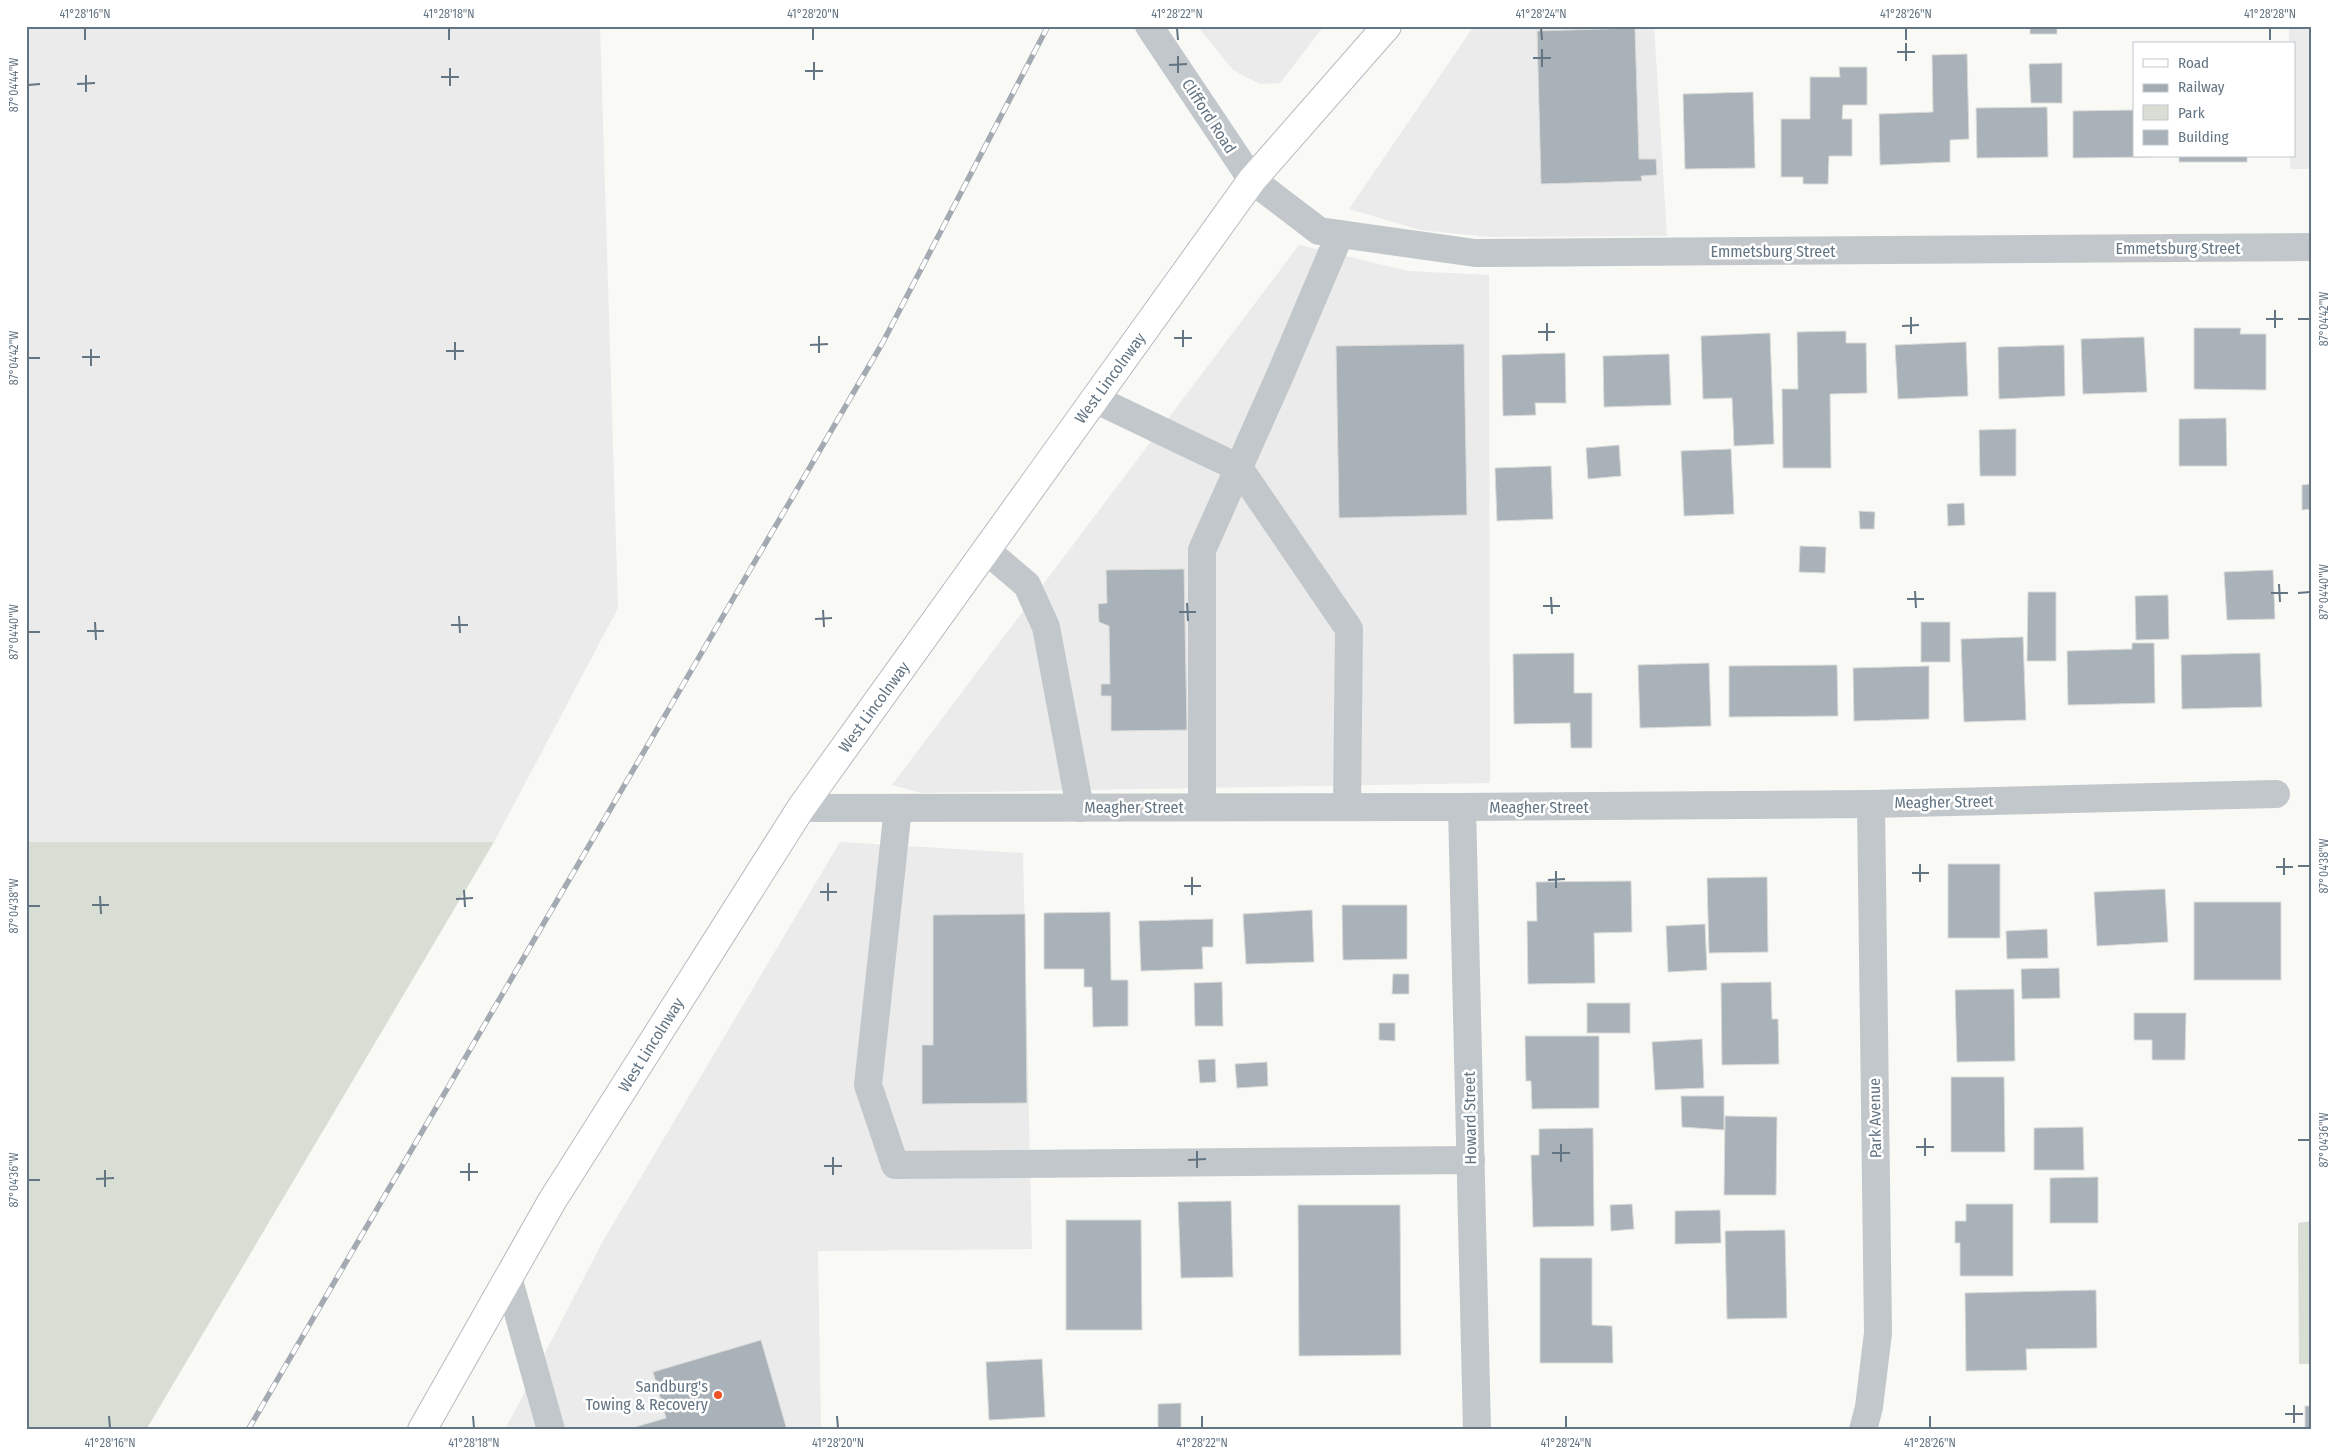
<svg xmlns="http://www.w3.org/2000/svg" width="2338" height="1456" viewBox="0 0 2338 1456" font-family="'Fira Sans Condensed',sans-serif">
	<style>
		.built { fill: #eaebea }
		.green { fill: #d9ded5 }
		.building { fill: #a9b2b9; stroke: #dbdbd9 }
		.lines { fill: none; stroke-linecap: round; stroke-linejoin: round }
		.major-casing { stroke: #b5bbbf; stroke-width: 30 }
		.minor { stroke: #c2c7cb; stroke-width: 28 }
		.major { stroke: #fff; stroke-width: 28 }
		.rail-casing { stroke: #a3aab1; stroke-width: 5.5 }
		.rail { stroke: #fff; stroke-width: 4; stroke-dasharray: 11; stroke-linecap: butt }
		.ticks { fill: none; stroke: #637483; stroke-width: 2 }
		.poi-dot { fill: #eb5424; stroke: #fff; stroke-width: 2 }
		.labels { text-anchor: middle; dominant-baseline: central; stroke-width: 5; stroke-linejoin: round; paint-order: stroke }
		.street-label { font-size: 16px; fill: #637483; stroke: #fff }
		.poi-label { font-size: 16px; fill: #637483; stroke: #fff; text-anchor: end }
		.neatline { fill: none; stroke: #637483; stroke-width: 2 }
		.ticks-label { font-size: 12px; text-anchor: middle; fill: #637483 }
	</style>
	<rect width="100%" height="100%" fill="#f9f9f6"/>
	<g class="built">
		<path d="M 26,26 L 600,26 L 618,608 L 494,842 L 26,842 Z"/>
		<path d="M 1197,26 L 1324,26 L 1280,83 L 1260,84 L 1233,70 Z"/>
		<path d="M 1474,26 L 1654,26 L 1667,236 L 1489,237 L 1420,230 L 1349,209 Z"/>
		<path d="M 2289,26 L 2312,26 L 2312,169 L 2290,169 L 2290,156 L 2294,156 L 2294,44 L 2289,44 Z"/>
		<path d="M 1299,245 L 1409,271 L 1489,275 L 1490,783 L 922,793 L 892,785 Z"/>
		<path d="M 840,842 L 1023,853 L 1032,1249 L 818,1251 L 821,1430 L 505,1430 L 603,1241 Z"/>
	</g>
	<g class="green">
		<path d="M 26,842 L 494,842 L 146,1430 L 26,1430 Z"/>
		<path d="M 2312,1221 L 2312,1364 L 2299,1364 L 2298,1223 Z"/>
	</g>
	<g class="building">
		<rect x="2030" y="26" width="27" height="8"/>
		<path d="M 1635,28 L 1639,159 L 1656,159 L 1657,175 L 1641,176 L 1642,181 L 1541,184 L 1537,31 Z"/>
		<path d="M 1967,54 L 1969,139 L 1950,140 L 1950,162 L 1880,165 L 1879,114 L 1933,112 L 1932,55 Z"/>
		<path d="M 2062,63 L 2062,103 L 2031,103 L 2029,64 Z"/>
		<path d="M 1839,67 L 1867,67 L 1867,105 L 1843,105 L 1842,119 L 1852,119 L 1852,156 L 1829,156 L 1828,184 L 1803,184 L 1803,177 L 1781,177 L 1781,119 L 1810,119 L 1810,77 L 1840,77 Z"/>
		<path d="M 1753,92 L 1755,168 L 1685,169 L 1683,94 Z"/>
		<path d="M 2047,107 L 2048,157 L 1977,158 L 1976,108 Z"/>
		<path d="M 2134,110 L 2134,156 L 2146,157 L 2073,158 L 2073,111 Z"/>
		<rect x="2179" y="156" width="68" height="6"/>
		<path d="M 2194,328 L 2241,328 L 2240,334 L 2266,334 L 2266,390 L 2194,389 Z"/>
		<path d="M 1846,331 L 1846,343 L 1866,343 L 1867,393 L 1830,394 L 1831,468 L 1783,468 L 1782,389 L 1798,389 L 1797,332 Z"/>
		<path d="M 1770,333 L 1774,444 L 1734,446 L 1732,398 L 1703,399 L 1701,336 Z"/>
		<path d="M 2144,337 L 2147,392 L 2083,394 L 2081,339 Z"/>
		<path d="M 1966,342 L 1968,396 L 1898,399 L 1895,345 Z"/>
		<path d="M 1464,344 L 1467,515 L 1339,518 L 1336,346 Z"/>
		<path d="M 2064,345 L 2065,396 L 1999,399 L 1998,347 Z"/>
		<path d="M 1565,353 L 1566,403 L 1535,403 L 1536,415 L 1503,416 L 1502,355 Z"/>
		<path d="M 1669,354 L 1671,405 L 1604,407 L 1603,356 Z"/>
		<path d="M 2226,418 L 2227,466 L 2179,466 L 2179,419 Z"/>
		<path d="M 2016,429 L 2016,476 L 1980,476 L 1979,430 Z"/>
		<path d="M 1619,445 L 1621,476 L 1588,479 L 1586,448 Z"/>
		<path d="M 1731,449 L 1734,514 L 1684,516 L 1681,451 Z"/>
		<path d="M 1551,466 L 1553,519 L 1497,521 L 1495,468 Z"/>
		<path d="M 2312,484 L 2312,509 L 2302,510 L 2302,485 Z"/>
		<path d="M 1964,503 L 1965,525 L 1948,526 L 1947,504 Z"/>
		<path d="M 1859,511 L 1875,512 L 1874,529 L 1860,529 Z"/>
		<path d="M 1800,546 L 1826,547 L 1825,573 L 1799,572 Z"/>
		<path d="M 1184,569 L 1187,730 L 1111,731 L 1111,696 L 1101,696 L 1101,684 L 1110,684 L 1109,626 L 1099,622 L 1098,604 L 1107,603 L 1106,570 Z"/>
		<path d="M 2273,570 L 2275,619 L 2227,620 L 2224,572 Z"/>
		<path d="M 2028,592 L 2056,592 L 2056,661 L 2027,661 Z"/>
		<path d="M 2168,595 L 2169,639 L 2136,640 L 2135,596 Z"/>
		<rect x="1921" y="622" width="29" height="40"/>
		<path d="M 2023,637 L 2026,720 L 1964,722 L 1961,639 Z"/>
		<path d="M 2132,643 L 2154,643 L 2155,703 L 2068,705 L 2067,651 L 2132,649 Z"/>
		<path d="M 1574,653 L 1574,693 L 1592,693 L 1592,748 L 1571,748 L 1570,723 L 1514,724 L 1513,654 Z"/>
		<path d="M 2260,653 L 2262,707 L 2182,709 L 2181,655 Z"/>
		<path d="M 1709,663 L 1711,726 L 1640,728 L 1638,665 Z"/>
		<path d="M 1837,665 L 1838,716 L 1729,717 L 1729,666 Z"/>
		<path d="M 1929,666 L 1929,719 L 1854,721 L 1853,668 Z"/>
		<rect x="1948" y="864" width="52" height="74"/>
		<path d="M 1767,877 L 1768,952 L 1709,953 L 1707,878 Z"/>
		<path d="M 1631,881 L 1632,932 L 1594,933 L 1595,983 L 1528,984 L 1527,921 L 1537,921 L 1536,882 Z"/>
		<path d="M 2165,889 L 2168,942 L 2097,946 L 2094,892 Z"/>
		<rect x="2194" y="902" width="87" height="78"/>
		<path d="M 1342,905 L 1407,905 L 1407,959 L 1343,960 Z"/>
		<path d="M 1312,910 L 1314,962 L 1246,964 L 1243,914 Z"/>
		<path d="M 1110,912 L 1111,980 L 1128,980 L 1128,1026 L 1093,1027 L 1092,987 L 1084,987 L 1084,969 L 1044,969 L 1044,913 Z"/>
		<path d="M 1025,914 L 1027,1103 L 922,1104 L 922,1045 L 933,1045 L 933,915 Z"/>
		<path d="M 1213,919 L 1213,947 L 1202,947 L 1203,969 L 1141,971 L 1139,921 Z"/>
		<path d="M 1705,924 L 1707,970 L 1668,972 L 1666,926 Z"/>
		<path d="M 2047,929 L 2048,958 L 2007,959 L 2006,931 Z"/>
		<path d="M 2059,968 L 2060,998 L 2022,999 L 2021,969 Z"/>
		<path d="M 1393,974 L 1409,974 L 1409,994 L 1392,994 Z"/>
		<path d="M 1222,982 L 1223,1026 L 1195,1026 L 1194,983 Z"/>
		<path d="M 1771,982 L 1772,1019 L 1778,1019 L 1779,1064 L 1722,1065 L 1721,983 Z"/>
		<path d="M 2014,989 L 2015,1061 L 1957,1062 L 1955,990 Z"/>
		<rect x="1587" y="1003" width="43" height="30"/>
		<path d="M 2134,1013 L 2186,1013 L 2185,1060 L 2152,1060 L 2152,1040 L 2134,1040 Z"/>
		<path d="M 1379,1023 L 1395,1023 L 1395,1041 L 1379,1040 Z"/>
		<path d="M 1525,1036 L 1599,1036 L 1599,1108 L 1532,1109 L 1531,1081 L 1526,1081 Z"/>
		<path d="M 1702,1039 L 1704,1088 L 1655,1090 L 1652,1042 Z"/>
		<path d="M 1215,1059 L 1216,1082 L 1200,1083 L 1198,1060 Z"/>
		<path d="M 1267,1062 L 1268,1086 L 1237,1088 L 1235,1064 Z"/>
		<path d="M 1951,1077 L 2004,1077 L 2005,1152 L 1951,1152 Z"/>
		<path d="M 1681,1096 L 1724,1096 L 1724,1130 L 1682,1127 Z"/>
		<path d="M 1725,1116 L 1777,1117 L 1776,1195 L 1724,1195 Z"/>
		<path d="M 2083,1127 L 2084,1170 L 2034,1170 L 2034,1128 Z"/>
		<path d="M 1593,1128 L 1594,1226 L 1533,1227 L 1531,1155 L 1539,1155 L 1539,1129 Z"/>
		<path d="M 2098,1177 L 2098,1223 L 2050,1223 L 2050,1178 Z"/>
		<path d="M 1231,1201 L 1233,1277 L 1181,1278 L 1178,1202 Z"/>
		<path d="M 1632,1204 L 1634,1229 L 1611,1231 L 1610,1205 Z"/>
		<path d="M 1966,1204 L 2013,1204 L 2013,1276 L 1960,1276 L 1960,1243 L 1955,1243 L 1955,1221 L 1966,1221 Z"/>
		<path d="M 1298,1205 L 1400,1205 L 1401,1355 L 1299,1356 Z"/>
		<path d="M 1720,1210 L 1721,1243 L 1675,1244 L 1675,1211 Z"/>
		<path d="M 1066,1220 L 1141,1220 L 1142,1330 L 1066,1330 Z"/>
		<path d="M 1785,1230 L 1787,1318 L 1727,1319 L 1725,1231 Z"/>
		<path d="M 1540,1258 L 1592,1258 L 1592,1325 L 1612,1326 L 1613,1363 L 1540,1363 Z"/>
		<path d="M 2096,1290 L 2097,1348 L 2026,1349 L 2027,1370 L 1966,1371 L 1965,1293 Z"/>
		<path d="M 761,1340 L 787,1430 L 625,1430 L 666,1418 L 653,1372 Z"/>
		<path d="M 1042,1359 L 1045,1417 L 989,1420 L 986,1362 Z"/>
		<path d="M 1181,1403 L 1181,1430 L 1158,1430 L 1158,1404 Z"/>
		<rect x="2305" y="1406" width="7" height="24"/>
	</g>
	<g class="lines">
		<g class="major-casing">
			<path id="major" d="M 422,1430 L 552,1201 L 801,808 L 1252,180 L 1387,26"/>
		</g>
		<g class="minor">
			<path d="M 1149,26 L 1252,180 L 1319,231 L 1475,253 L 2312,247"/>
			<path d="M 1095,399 L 1239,468 L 1349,629 L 1347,807"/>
			<path d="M 986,550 L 1027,585 L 1046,627 L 1080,808"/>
			<path d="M 1202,807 L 1202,550 L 1281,373 L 1340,234"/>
			<path d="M 1462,807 L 1477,1430"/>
			<path d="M 801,808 L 1462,807 L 1871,804 L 2276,794"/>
			<path d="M 898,808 L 868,1085 L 895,1165 L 1471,1160"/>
			<path d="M 508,1277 L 551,1430"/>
			<path d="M 1863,1430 L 1869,1407 L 1878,1333 L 1871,804"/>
		</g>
		<use href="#major" class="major"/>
		<g class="rail-casing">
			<path id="rail" d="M 248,1430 L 883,342 L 1048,26"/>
		</g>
		<use href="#rail" class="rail"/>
	</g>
	<path class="ticks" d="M 85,28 L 85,40M 449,28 L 449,40M 813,28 L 813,40M 1177,28 L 1178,40M 1541,28 L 1542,40M 1906,28 L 1906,40M 2270,28 L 2270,40M 1906,43 L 1906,61M 1542,49 L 1542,67M 1897,52 L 1915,52M 1178,56 L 1178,73M 1533,58 L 1551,58M 814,62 L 814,80M 1169,65 L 1187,64M 450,68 L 450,86M 805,71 L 823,71M 86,75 L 86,92M 441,77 L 459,77M 77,84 L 95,83M 28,85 L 40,84M 2275,310 L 2275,328M 1911,317 L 1911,334M 2266,319 L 2283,319M 2298,319 L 2310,319M 1547,323 L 1547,341M 1902,326 L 1919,325M 1183,330 L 1183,347M 1538,332 L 1555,332M 819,336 L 819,353M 1174,338 L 1192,338M 455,342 L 455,360M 810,345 L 828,344M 91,349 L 91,366M 446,351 L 464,351M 82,357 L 100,357M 28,358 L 40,358M 2279,584 L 2280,602M 1915,591 L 1916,608M 2271,593 L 2288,593M 2298,593 L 2310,592M 1551,597 L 1552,614M 1907,599 L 1924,599M 1187,603 L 1188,621M 1543,606 L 1560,606M 823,610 L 824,627M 1179,612 L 1196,612M 459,616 L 460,633M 815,619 L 832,618M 95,622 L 96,640M 451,625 L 468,625M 87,631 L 104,631M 28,632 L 40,632M 2284,858 L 2284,875M 1920,864 L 1920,882M 2298,866 L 2310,866M 2276,867 L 2293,867M 1556,871 L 1556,888M 1912,873 L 1929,873M 1192,877 L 1192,895M 1548,880 L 1565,879M 828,883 L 828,901M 1184,886 L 1201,886M 464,890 L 465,907M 820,892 L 837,892M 100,896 L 101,914M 456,899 L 473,898M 92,905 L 109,905M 28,906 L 40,906M 1925,1138 L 1925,1156M 2298,1140 L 2310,1140M 1561,1144 L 1561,1162M 1916,1147 L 1934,1147M 1197,1151 L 1197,1168M 1552,1153 L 1570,1153M 833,1157 L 833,1175M 1188,1160 L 1206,1159M 469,1163 L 469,1181M 824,1166 L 842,1166M 105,1170 L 105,1187M 460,1172 L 478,1172M 96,1179 L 114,1178M 28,1180 L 40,1180M 2294,1405 L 2294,1423M 2285,1414 L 2303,1414M 109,1416 L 110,1428M 473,1416 L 474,1428M 837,1416 L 838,1428M 1202,1416 L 1202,1428M 1566,1416 L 1566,1428M 1930,1416 L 1930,1428"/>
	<circle class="poi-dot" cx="718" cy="1395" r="5"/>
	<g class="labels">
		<g class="street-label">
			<text transform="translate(1209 116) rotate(57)">Clifford Road</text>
			<text x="2178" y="248">Emmetsburg Street</text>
			<text x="1773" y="251">Emmetsburg Street</text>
			<text transform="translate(1110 378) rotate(-54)">West Lincolnway</text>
			<text transform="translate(874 707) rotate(-54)">West Lincolnway</text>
			<text transform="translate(1944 802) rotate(-1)">Meagher Street</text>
			<text x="1134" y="807">Meagher Street</text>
			<text x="1539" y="807">Meagher Street</text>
			<text transform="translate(651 1045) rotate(-58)">West Lincolnway</text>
			<text transform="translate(1470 1118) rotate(-91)">Howard Street</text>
			<text transform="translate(1875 1118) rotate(-91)">Park Avenue</text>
		</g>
		<g class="poi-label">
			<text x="708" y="1386">Sandburg's<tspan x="708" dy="18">Towing &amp; Recovery</tspan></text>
		</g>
	</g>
	<rect width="2338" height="1456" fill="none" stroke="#ffffff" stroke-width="55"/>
	<rect x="2133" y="42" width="162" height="115" fill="#ffffff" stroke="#c1c7cd"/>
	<rect x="2143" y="59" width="25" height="8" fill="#ffffff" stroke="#c1c7cd"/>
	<text x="2178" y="68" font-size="15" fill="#637483">Road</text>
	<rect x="2143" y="84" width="25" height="8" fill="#a3aab1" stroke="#c1c7cd"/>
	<text x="2178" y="92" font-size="15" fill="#637483">Railway</text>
	<rect x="2143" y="105" width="25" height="15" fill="#d9ded5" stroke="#c1c7cd"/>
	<text x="2178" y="118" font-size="15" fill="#637483">Park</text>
	<rect x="2143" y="130" width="25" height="15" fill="#a9b2b9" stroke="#c1c7cd"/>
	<text x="2178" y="142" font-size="15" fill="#637483">Building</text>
	<rect x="28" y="28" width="2282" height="1400" class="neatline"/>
	<g class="ticks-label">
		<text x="85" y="18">41°28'16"N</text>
		<text x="449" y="18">41°28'18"N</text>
		<text x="813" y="18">41°28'20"N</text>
		<text x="1177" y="18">41°28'22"N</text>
		<text x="1541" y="18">41°28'24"N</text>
		<text x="1906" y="18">41°28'26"N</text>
		<text x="2270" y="18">41°28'28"N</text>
		<text transform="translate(14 85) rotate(-90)" y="4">87°04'44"W</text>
		<text transform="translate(2324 319) rotate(-90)" y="4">87°04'42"W</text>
		<text transform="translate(14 358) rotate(-90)" y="4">87°04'42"W</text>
		<text transform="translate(2324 592) rotate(-90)" y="4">87°04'40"W</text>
		<text transform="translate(14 632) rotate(-90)" y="4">87°04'40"W</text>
		<text transform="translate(2324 866) rotate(-90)" y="4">87°04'38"W</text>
		<text transform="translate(14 906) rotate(-90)" y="4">87°04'38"W</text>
		<text transform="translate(2324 1140) rotate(-90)" y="4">87°04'36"W</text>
		<text transform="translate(14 1180) rotate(-90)" y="4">87°04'36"W</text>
		<text x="110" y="1447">41°28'16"N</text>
		<text x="474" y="1447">41°28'18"N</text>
		<text x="838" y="1447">41°28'20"N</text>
		<text x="1202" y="1447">41°28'22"N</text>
		<text x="1566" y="1447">41°28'24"N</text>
		<text x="1930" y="1447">41°28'26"N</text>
	</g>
</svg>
